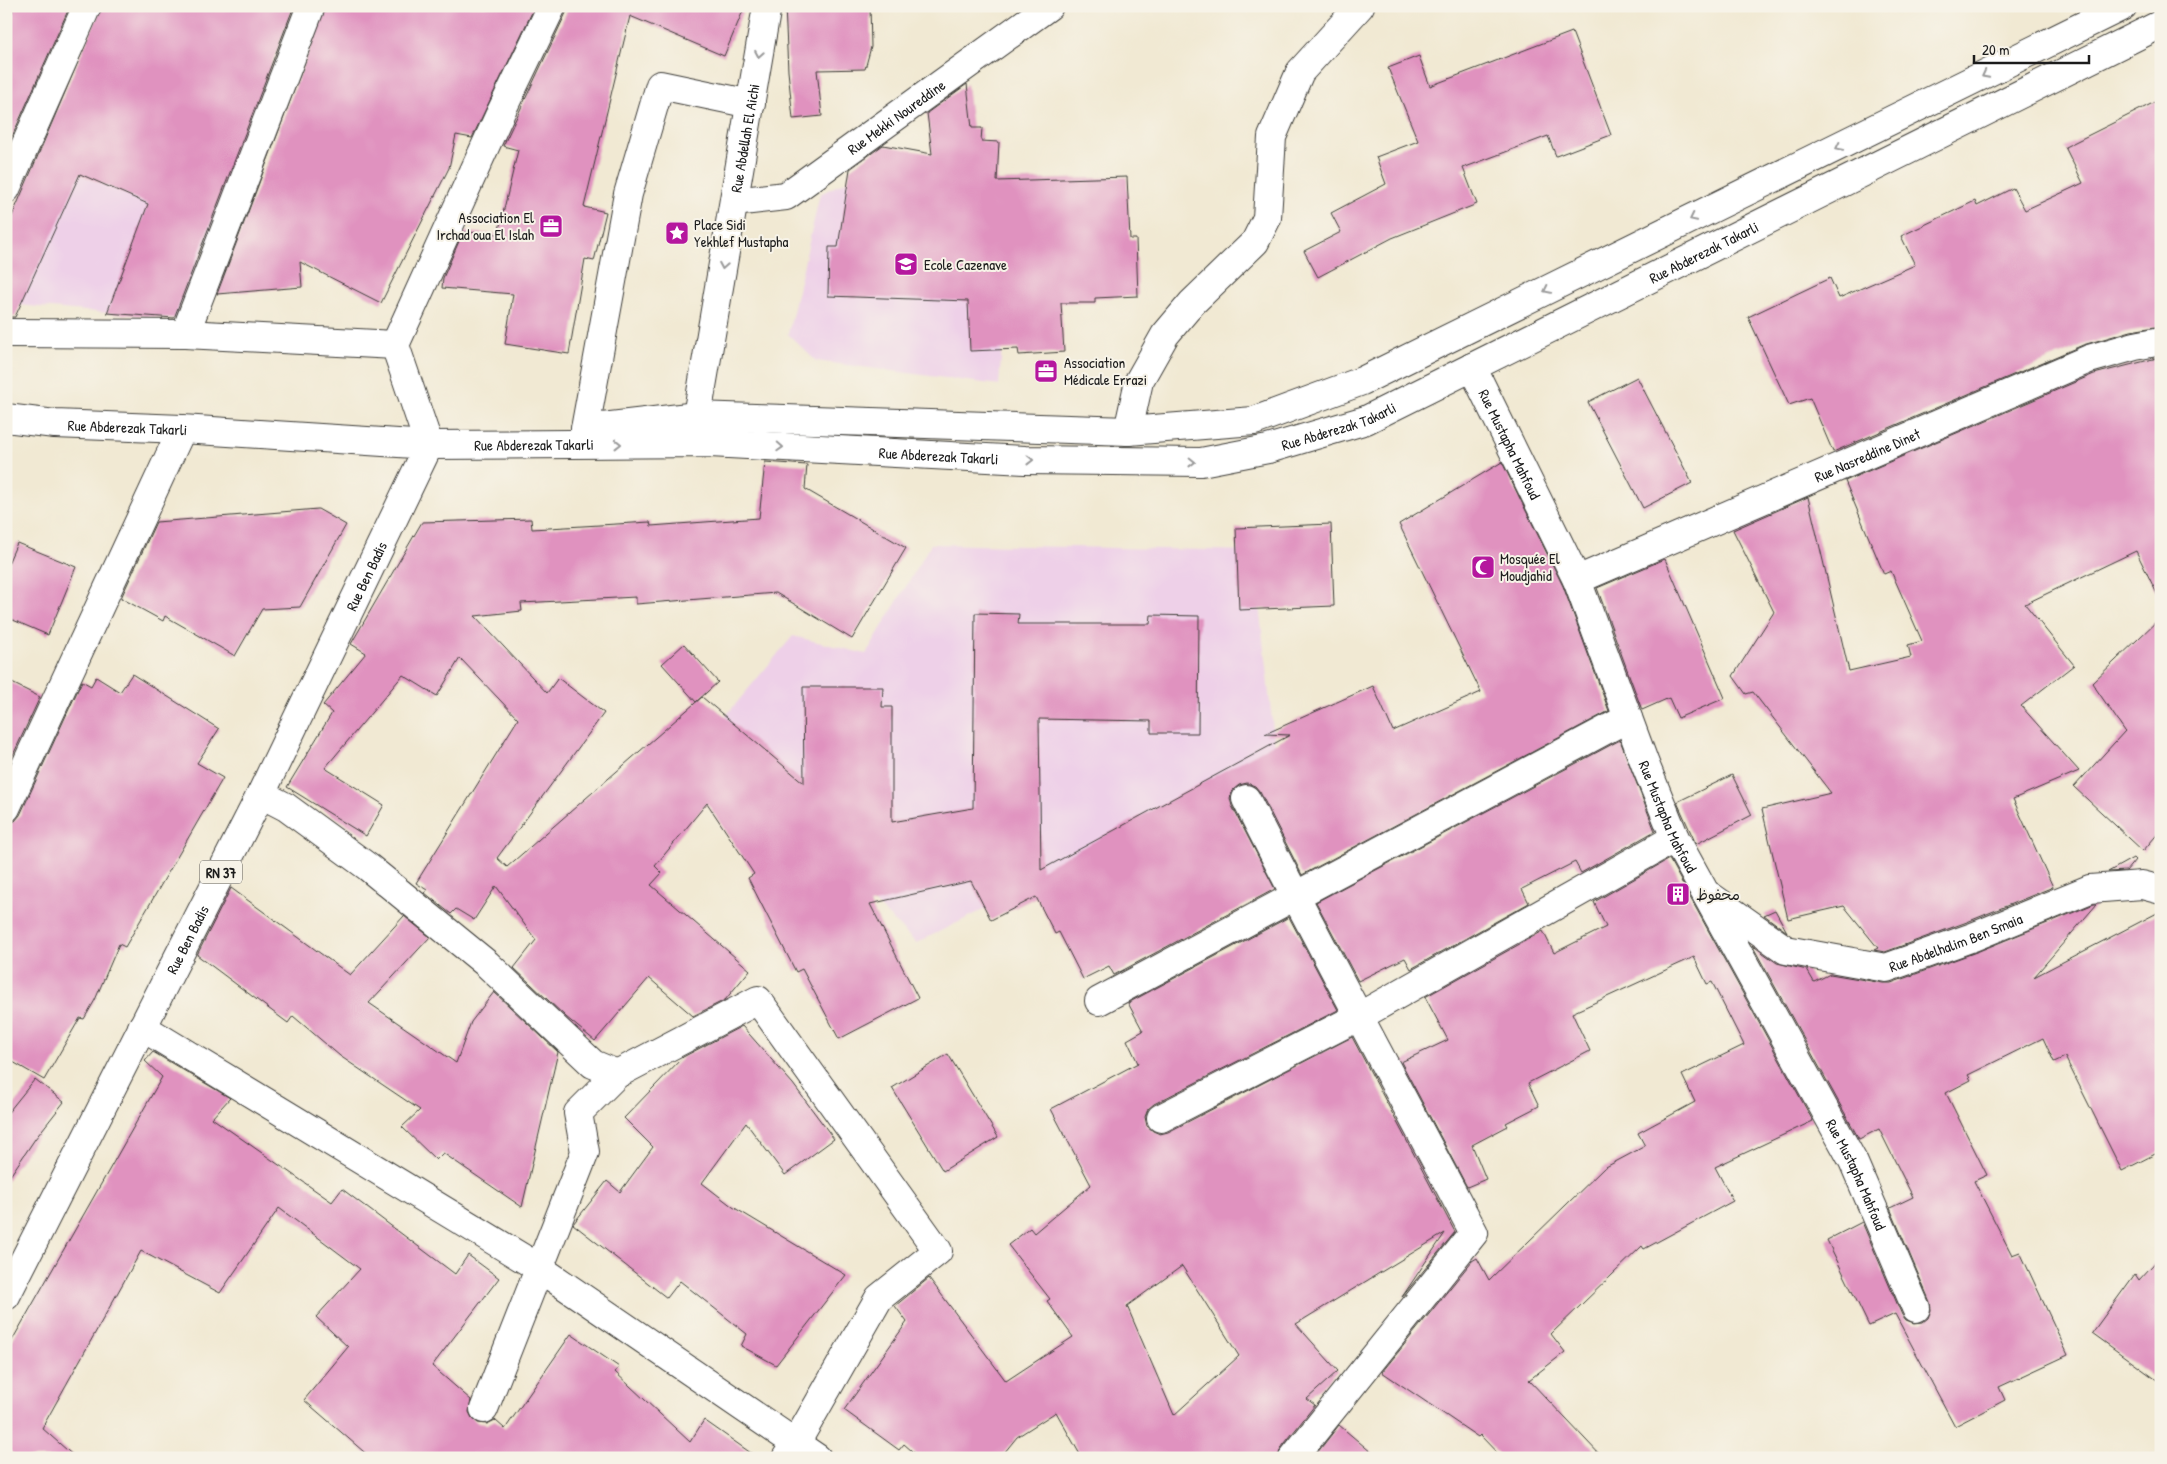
<svg xmlns="http://www.w3.org/2000/svg" width="2167" height="1464" viewBox="0 0 2167 1464" font-family="'Patrick Hand','Playpen Sans Arabic',sans-serif">
	<style>
		.built { fill: #eed0e8 }
		.building { fill: #e092bf; fill-rule: evenodd }
		.lines { fill: none; stroke-linecap: round; stroke-linejoin: round }
		.street-casing { stroke: #3c3b37; stroke-width: 30 }
		.secondary-casing { stroke: #3c3b37; stroke-width: 30 }
		.primary-casing { stroke: #3c3b37; stroke-width: 30 }
		.street { stroke: #fff; stroke-width: 28 }
		.secondary { stroke: #fff; stroke-width: 28 }
		.primary { stroke: #fff; stroke-width: 28 }
		.oneway { stroke: #999 }
		.labels { text-anchor: middle; dominant-baseline: central; stroke-width: 4; stroke-linejoin: round; paint-order: stroke }
		.shield { fill: #f7f3e8; stroke: #5e5c59; stroke-width: 1 }
		.shield-label { font-size: 14px; font-weight: bold; fill: #1c1c1c }
		.street-label { font-size: 15px; fill: #1c1c1c; stroke: #f7f3e8 }
		.poi-label { font-size: 15px; fill: #1c1c1c; stroke: #f7f3e8; text-anchor: start }
	</style>
	<rect width="100%" height="100%" fill="#f7f3e8"/>
	<filter id="ink" filterUnits="userSpaceOnUse"><feTurbulence type="fractalNoise" baseFrequency=".02" numOctaves="2"/><feDisplacementMap in="SourceGraphic" scale="10" xChannelSelector="R" yChannelSelector="G"/><feConvolveMatrix kernelMatrix="1 2 1 2 8 2 1 2 1" color-interpolation-filters="sRGB"/></filter>
	<filter id="wash" filterUnits="userSpaceOnUse"><feTurbulence type="fractalNoise" baseFrequency=".0096" numOctaves="4" result="noise"/><feDisplacementMap in="SourceGraphic" scale="20" xChannelSelector="R" yChannelSelector="G"/><feGaussianBlur stdDeviation="1.12" result="paint"/><feColorMatrix in="noise" values="0 0 0 0 0 0 0 0 0 0 0 0 0 0 0 0 0 1.4 0 .05"/><feComposite in="paint" operator="in"/></filter>
	<g filter="url(#wash)">
		<rect width="100%" height="100%" fill="#f1e9d3"/>
		<g class="built">
			<path d="M 197,132 L 245,143 L 176,319 L 6,304 L 39,157 L 148,204 Z"/>
			<path d="M 877,166 L 1014,183 L 999,385 L 816,361 L 788,334 L 820,194 Z"/>
			<path d="M 931,544 L 1253,551 L 1277,766 L 916,943 L 707,738 L 793,636 L 866,654 Z"/>
		</g>
		<g id="blocks">
			<g class="building">
				<path d="M 14,6 L 70,6 L 7,148 L 6,29 Z"/>
				<path d="M 102,6 L 294,6 L 174,318 L 107,313 L 148,204 L 80,174 L 15,317 L 6,317 L 6,230 Z"/>
				<path d="M 326,6 L 535,6 L 472,138 L 456,135 L 449,168 L 381,303 L 300,262 L 302,287 L 217,294 Z"/>
				<path d="M 567,6 L 745,6 L 724,56 L 630,16 L 584,207 L 606,212 L 594,261 L 585,259 L 569,354 L 505,344 L 513,294 L 442,288 L 443,278 L 463,232 L 498,234 L 518,150 L 503,146 L 566,13 Z"/>
				<path d="M 785,6 L 870,6 L 871,47 L 865,69 L 817,70 L 822,116 L 793,119 L 788,71 Z"/>
				<path d="M 1572,32 L 1611,135 L 1556,156 L 1548,136 L 1463,168 L 1477,204 L 1392,238 L 1318,277 L 1304,251 L 1341,232 L 1331,213 L 1386,184 L 1376,157 L 1418,141 L 1388,68 L 1419,56 L 1430,86 Z"/>
				<path d="M 967,84 L 972,128 L 982,128 L 981,141 L 999,142 L 997,181 L 1127,177 L 1130,239 L 1136,239 L 1138,296 L 1095,298 L 1095,303 L 1061,303 L 1064,352 L 1019,355 L 1018,349 L 970,351 L 968,301 L 828,296 L 829,247 L 838,247 L 850,169 L 883,145 L 932,154 L 927,113 Z"/>
				<path d="M 2161,99 L 2161,326 L 2131,331 L 2083,345 L 1833,452 L 1810,398 L 1789,405 L 1748,317 L 1830,278 L 1839,298 L 1915,265 L 1901,236 L 1975,201 L 1977,206 L 2013,188 L 2025,210 L 2083,183 L 2065,147 Z"/>
				<path d="M 2161,357 L 2161,602 L 2136,551 L 2025,604 L 2074,665 L 2021,706 L 2079,771 L 2013,799 L 2053,887 L 1967,922 L 1885,952 L 1874,950 L 1878,948 L 1844,906 L 1788,919 L 1762,809 L 1831,793 L 1753,692 L 1746,694 L 1733,676 L 1774,612 L 1733,530 L 1808,497 L 1849,671 L 1911,657 L 1908,645 L 1922,641 L 1891,571 L 1884,574 L 1845,481 L 2094,374 Z"/>
				<path d="M 1637,377 L 1692,483 L 1643,508 L 1588,402 Z"/>
				<path d="M 765,462 L 807,465 L 805,489 L 906,548 L 852,639 L 776,593 L 636,604 L 636,597 L 521,603 L 522,611 L 475,616 L 547,693 L 558,678 L 604,713 L 497,858 L 507,867 L 702,697 L 804,783 L 803,687 L 883,687 L 882,707 L 892,707 L 892,822 L 973,808 L 975,613 L 1019,614 L 1018,624 L 1150,624 L 1151,615 L 1199,616 L 1198,733 L 1151,733 L 1151,721 L 1039,719 L 1041,870 L 1290,735 L 1265,734 L 1373,686 L 1393,731 L 1481,692 L 1399,524 L 1502,462 L 1563,586 L 1609,711 L 1302,875 L 1260,792 L 1255,786 L 1247,783 L 1239,785 L 1233,790 L 1230,798 L 1232,806 L 1275,889 L 1114,975 L 1109,966 L 1083,979 L 1059,932 L 1055,934 L 1036,897 L 991,920 L 971,881 L 870,904 L 918,998 L 839,1039 L 802,969 L 796,972 L 748,878 L 754,874 L 707,803 L 655,866 L 662,873 L 651,885 L 750,970 L 725,1000 L 693,1016 L 649,978 L 595,1041 L 566,1017 L 514,968 L 536,940 L 496,886 L 474,920 L 456,909 L 451,914 L 425,893 L 427,890 L 416,883 L 518,719 L 460,658 L 437,696 L 403,675 L 325,768 L 384,805 L 366,836 L 287,787 L 332,713 L 323,705 L 366,653 L 351,644 L 422,522 L 531,519 L 532,529 L 650,522 L 651,526 L 759,518 Z"/>
				<path d="M 318,509 L 346,525 L 300,607 L 262,609 L 235,656 L 165,616 L 163,621 L 121,598 L 156,522 Z"/>
				<path d="M 1331,524 L 1334,606 L 1239,610 L 1236,528 Z"/>
				<path d="M 17,543 L 76,567 L 48,635 L 6,617 L 6,568 Z"/>
				<path d="M 1665,559 L 1725,698 L 1678,718 L 1669,698 L 1642,710 L 1597,588 Z"/>
				<path d="M 2161,617 L 2161,830 L 2143,851 L 2074,787 L 2125,731 L 2092,683 Z"/>
				<path d="M 684,644 L 718,682 L 696,702 L 662,664 Z"/>
				<path d="M 132,674 L 219,729 L 197,763 L 223,778 L 125,947 L 119,944 L 95,1000 L 84,1019 L 80,1018 L 44,1080 L 6,1058 L 6,823 L 15,821 L 20,815 L 82,681 L 91,686 L 96,677 L 120,692 Z"/>
				<path d="M 6,680 L 40,697 L 6,770 Z"/>
				<path d="M 1620,740 L 1655,831 L 1581,873 L 1575,862 L 1522,889 L 1529,903 L 1411,969 L 1405,958 L 1358,981 L 1316,902 Z"/>
				<path d="M 1732,775 L 1752,815 L 1696,844 L 1677,802 Z"/>
				<path d="M 2133,858 L 2135,860 L 2126,871 L 2108,872 Z"/>
				<path d="M 1669,859 L 1813,1121 L 1715,1167 L 1733,1201 L 1644,1249 L 1642,1246 L 1551,1334 L 1565,1352 L 1529,1380 L 1603,1458 L 1502,1458 L 1480,1435 L 1478,1437 L 1382,1372 L 1472,1261 L 1477,1258 L 1489,1280 L 1604,1168 L 1645,1146 L 1638,1133 L 1695,1102 L 1682,1075 L 1744,1045 L 1712,982 L 1707,984 L 1694,957 L 1572,1013 L 1590,1051 L 1528,1083 L 1539,1106 L 1506,1123 L 1508,1126 L 1472,1145 L 1486,1179 L 1467,1187 L 1401,1062 L 1448,1040 L 1425,997 L 1543,931 L 1554,953 L 1606,927 L 1594,902 Z"/>
				<path d="M 231,888 L 350,975 L 404,916 L 430,937 L 369,1003 L 456,1063 L 471,1022 L 494,992 L 558,1052 L 522,1207 L 443,1153 L 436,1160 L 402,1127 L 420,1110 L 340,1056 L 293,1016 L 288,1023 L 197,955 Z"/>
				<path d="M 2094,904 L 2097,904 L 2034,977 L 2161,911 L 2161,1151 L 2122,1171 L 2065,1057 L 2054,1062 L 2043,1038 L 1968,1075 L 1971,1080 L 1946,1093 L 1987,1175 L 1974,1181 L 2012,1255 L 2020,1252 L 2068,1355 L 1999,1387 L 2005,1400 L 1955,1426 L 1895,1314 L 1869,1326 L 1827,1240 L 1862,1222 L 1902,1315 L 1906,1320 L 1914,1323 L 1923,1322 L 1928,1318 L 1931,1310 L 1930,1302 L 1890,1208 L 1913,1197 L 1879,1129 L 1859,1139 L 1752,945 L 1777,963 L 1807,970 L 1814,982 L 1830,974 L 1883,983 L 1891,983 L 1979,951 Z"/>
				<path d="M 1775,910 L 1787,932 L 1764,915 Z"/>
				<path d="M 1289,917 L 1338,1010 L 1154,1104 L 1148,1109 L 1145,1117 L 1147,1126 L 1153,1131 L 1160,1134 L 1168,1132 L 1352,1037 L 1455,1232 L 1402,1297 L 1445,1233 L 1296,1324 L 1338,1371 L 1307,1399 L 1315,1405 L 1281,1448 L 1278,1458 L 1082,1458 L 1056,1412 L 1017,1437 L 1000,1458 L 920,1458 L 904,1444 L 899,1450 L 844,1410 L 907,1322 L 895,1306 L 929,1278 L 1006,1381 L 1073,1337 L 1047,1301 L 1050,1299 L 1008,1245 L 1030,1228 L 1034,1233 L 1091,1185 L 1051,1109 L 1138,1063 L 1127,1040 L 1143,1031 L 1128,1003 ZM 1182,1266 L 1239,1356 L 1174,1415 L 1127,1306 Z"/>
				<path d="M 742,1026 L 793,1084 L 834,1139 L 785,1175 L 746,1123 L 702,1183 L 733,1207 L 846,1275 L 776,1365 L 741,1346 L 747,1334 L 680,1281 L 667,1298 L 573,1224 L 607,1181 L 620,1192 L 653,1147 L 624,1118 L 683,1057 Z"/>
				<path d="M 153,1052 L 230,1098 L 212,1118 L 332,1202 L 342,1189 L 455,1274 L 468,1255 L 499,1278 L 432,1366 L 471,1400 L 469,1412 L 472,1418 L 478,1423 L 487,1424 L 495,1420 L 505,1429 L 571,1334 L 619,1367 L 615,1372 L 690,1442 L 704,1420 L 758,1458 L 371,1458 L 304,1400 L 348,1347 L 316,1317 L 360,1269 L 279,1208 L 220,1293 L 141,1251 L 42,1428 L 76,1458 L 18,1458 L 6,1448 L 6,1351 L 162,1077 L 145,1061 Z"/>
				<path d="M 948,1054 L 998,1137 L 943,1171 L 892,1088 Z"/>
				<path d="M 35,1079 L 64,1102 L 35,1139 L 6,1182 L 6,1115 Z"/>
				<path d="M 2161,1256 L 2161,1383 L 2092,1333 L 2135,1274 L 2139,1280 Z"/>
				<path d="M 1339,1425 L 1378,1458 L 1313,1458 Z"/>
			</g>
		</g>
	</g>
	<g filter="url(#ink)">
		<use href="#blocks" fill-opacity="0" stroke="#3c3b37" stroke-width="1"/>
		<g class="lines">
			<g class="street-casing">
				<g id="street">
					<path d="M 6,189 L 87,6"/>
					<path d="M 6,333 L 185,334 L 395,345 L 429,445"/>
					<path d="M 185,334 L 311,6"/>
					<path d="M 395,345 L 499,116 L 552,6"/>
					<path id="s1" d="M 1472,367 L 1577,580 L 1645,764 L 1675,838 L 1853,1161 L 1916,1308"/>
					<path d="M 585,429 L 628,194 L 660,85 L 751,104"/>
					<path d="M 1128,431 L 1139,381 L 1165,335 L 1192,303 L 1255,242 L 1267,218 L 1272,137 L 1300,72 L 1360,6"/>
					<path id="s2" d="M 1577,580 L 2089,359 L 2135,346 L 2161,341"/>
					<path d="M 261,794 L 286,807 L 368,867 L 487,964 L 593,1064 L 617,1074"/>
					<path d="M 1246,799 C 1319,945 1398,1088 1474,1233 L 1293,1458"/>
					<path d="M 6,808 L 182,429"/>
					<path id="s3" d="M 1710,896 L 1786,950 L 1886,968 L 1973,937 L 2090,889 L 2142,885 L 2161,890"/>
					<path d="M 1099,1001 L 1628,718"/>
					<path d="M 142,1027 L 539,1268 L 817,1458"/>
					<path d="M 1161,1118 L 1360,1016 L 1675,838"/>
					<path d="M 484,1409 L 585,1152 L 578,1113 L 617,1074 L 758,1000 L 938,1251 L 879,1298 L 796,1443 L 786,1458"/>
				</g>
			</g>
			<g class="secondary-casing">
				<g id="secondary">
					<path id="s4" d="M 734,202 L 786,196 L 1049,6"/>
					<path id="s5" d="M 697,416 L 767,6"/>
					<path id="s6" d="M 6,418 L 55,424 L 182,429 L 429,445"/>
				</g>
			</g>
			<g class="primary-casing">
				<g id="primary">
					<path d="M 585,429 L 697,416 L 1128,431 L 1254,421 L 1362,381 L 2123,6"/>
					<path id="s7" d="M 429,445 L 710,443 L 1025,460 L 1201,462 L 1268,449 L 1366,420 L 2161,24"/>
					<path id="s8" d="M 6,1296 L 261,794 L 429,445"/>
				</g>
			</g>
			<use href="#street" class="street"/>
			<use href="#secondary" class="secondary"/>
			<use href="#primary" class="primary"/>
		</g>
		<defs><path id="oneway-chevron" d="M-2-3.5L2.5 0L-2 3.5" fill="none" stroke-width="1.6" stroke-linecap="round" stroke-linejoin="round" transform="scale(1.25)"/></defs>
		<g class="oneway">
			<use href="#oneway-chevron" transform="translate(759 54) rotate(100)"/>
			<use href="#oneway-chevron" transform="translate(1985 75) rotate(153)"/>
			<use href="#oneway-chevron" transform="translate(1839 147) rotate(154)"/>
			<use href="#oneway-chevron" transform="translate(1693 218) rotate(154)"/>
			<use href="#oneway-chevron" transform="translate(723 266) rotate(100)"/>
			<use href="#oneway-chevron" transform="translate(1547 290) rotate(154)"/>
			<use href="#oneway-chevron" transform="translate(618 444)"/>
			<use href="#oneway-chevron" transform="translate(780 447) rotate(3)"/>
			<use href="#oneway-chevron" transform="translate(1030 460) rotate(1)"/>
			<use href="#oneway-chevron" transform="translate(1192 462) rotate(1)"/>
		</g>
	</g>
	<defs>
		<g id="office-square" transform="scale(1.25)"><rect x="-9" y="-9" width="18" height="18" rx="4" fill="#b5179e" stroke="#f7f3e8"/><path d="M-6-3h4V-5.5h4V-3h4V5H-6ZM-1-4.5V-3h2v-1.5ZM-6 0V1H6V0Z" fill="#fff"/></g>
		<g id="sight-square" transform="scale(1.25)"><rect x="-9" y="-9" width="18" height="18" rx="4" fill="#b5179e" stroke="#f7f3e8"/><path d="M0-6L1.8-2.2L6-1.7L2.9 1.2L3.7 5.4L0 3.3L-3.7 5.4L-2.9 1.2L-6-1.7L-1.8-2.2Z" fill="#fff"/></g>
		<g id="school-square" transform="scale(1.25)"><rect x="-9" y="-9" width="18" height="18" rx="4" fill="#b5179e" stroke="#f7f3e8"/><path d="M0-5L7-2L0 1L-7-2ZM-4 1L0 2.5L4 1V4Q0 6-4 4Z" fill="#fff"/></g>
		<g id="mosque-square" transform="scale(1.25)"><rect x="-9" y="-9" width="18" height="18" rx="4" fill="#b5179e" stroke="#f7f3e8"/><path d="M3.5-4.9A6 6 0 1 0 3.5 4.9A5 5 0 1 1 3.5-4.9Z" fill="#fff"/></g>
		<g id="building-square" transform="scale(1.25)"><rect x="-9" y="-9" width="18" height="18" rx="4" fill="#b5179e" stroke="#f7f3e8"/><path d="M-4-6H4V6H1V3H-1V6H-4ZM-2.5-4.3h1.7v1.8h-1.7ZM.8-4.3h1.7v1.8H.8ZM-2.5-1h1.7V.8h-1.7ZM.8-1h1.7V.8H.8Z" fill="#fff"/></g>
	</defs>
	<g fill-rule="evenodd">
		<use href="#office-square" x="551" y="226"/>
		<use href="#sight-square" x="677" y="233"/>
		<use href="#school-square" x="906" y="264"/>
		<use href="#office-square" x="1046" y="371"/>
		<use href="#mosque-square" x="1483" y="567"/>
		<use href="#building-square" x="1678" y="894"/>
	</g>
	<g class="labels">
		<rect class="shield" x="200" y="860.5" width="42" height="23" rx="4"/>
		<g class="shield-label">
			<text x="221" y="872">RN 37</text>
		</g>
		<g class="street-label">
			<text stroke="none"><textPath href="#s4" startOffset="188">Rue Mekki Noureddine</textPath></text>
			<text stroke="none"><textPath href="#s5" startOffset="282">Rue Abdellah El Aichi</textPath></text>
			<text stroke="none"><textPath href="#s7" startOffset="1320">Rue Abderezak Takarli</textPath></text>
			<text stroke="none"><textPath href="#s7" startOffset="915">Rue Abderezak Takarli</textPath></text>
			<text stroke="none"><textPath href="#s6" startOffset="122">Rue Abderezak Takarli</textPath></text>
			<text stroke="none"><textPath href="#s7" startOffset="105">Rue Abderezak Takarli</textPath></text>
			<text stroke="none"><textPath href="#s1" startOffset="86">Rue Mustapha Mahfoud</textPath></text>
			<text stroke="none"><textPath href="#s2" startOffset="316">Rue Nasreddine Dinet</textPath></text>
			<text stroke="none"><textPath href="#s7" startOffset="510">Rue Abderezak Takarli</textPath></text>
			<text stroke="none"><textPath href="#s8" startOffset="805">Rue Ben Badis</textPath></text>
			<text stroke="none"><textPath href="#s1" startOffset="491">Rue Mustapha Mahfoud</textPath></text>
			<text stroke="none"><textPath href="#s8" startOffset="400">Rue Ben Badis</textPath></text>
			<text stroke="none"><textPath href="#s3" startOffset="269">Rue Abdelhalim Ben Smaia</textPath></text>
			<text stroke="none"><textPath href="#s1" startOffset="896">Rue Mustapha Mahfoud</textPath></text>
		</g>
		<g class="poi-label">
			<text x="534" y="217" text-anchor="end">Association El<tspan x="534" dy="17">Irchad oua El Islah</tspan></text>
			<text x="694" y="224">Place Sidi<tspan x="694" dy="17">Yekhlef Mustapha</tspan></text>
			<text x="924" y="264">Ecole Cazenave</text>
			<text x="1064" y="362">Association<tspan x="1064" dy="17">Médicale Errazi</tspan></text>
			<text x="1500" y="558">Mosquée El<tspan x="1500" dy="17">Moudjahid</tspan></text>
			<text x="1696" y="894">محفوظ</text>
		</g>
	</g>
	<rect width="2167" height="1464" fill="none" stroke="#f7f3e8" stroke-width="25"/>
	<path d="M1974 55v8h115v-8" fill="none" stroke="#1c1c1c" stroke-width="2.5"/>
	<text x="1982" y="55" font-size="15" fill="#1c1c1c" stroke="#f7f3e8" stroke-width="4" paint-order="stroke">20 m</text>
</svg>
